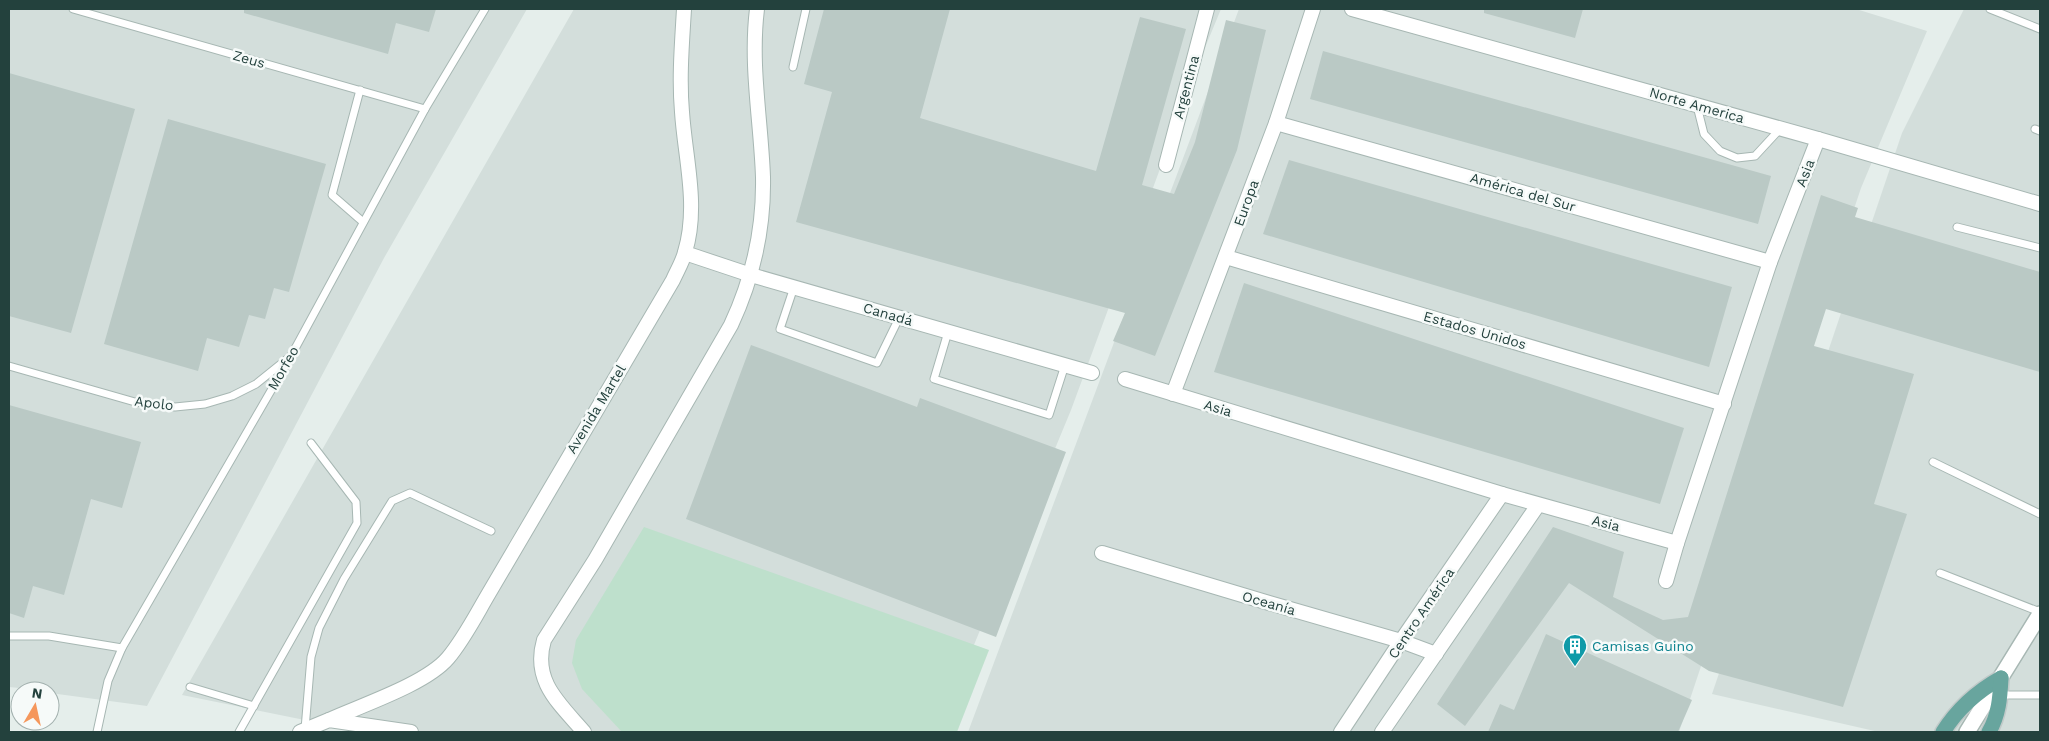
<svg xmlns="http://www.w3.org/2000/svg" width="2049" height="741" viewBox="0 0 2049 741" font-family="'Work Sans',sans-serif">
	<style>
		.built { fill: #d3dedb }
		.green { fill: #bee0cc }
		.building { fill: #bac9c5 }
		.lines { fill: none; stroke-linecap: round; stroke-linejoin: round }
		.service-casing { stroke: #a7b7b3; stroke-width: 9 }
		.minor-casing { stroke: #a7b7b3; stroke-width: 16 }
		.tertiary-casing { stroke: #a7b7b3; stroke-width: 18 }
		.primary-casing { stroke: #c1cac9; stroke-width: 18 }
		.service { stroke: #fff; stroke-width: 7 }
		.minor { stroke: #fff; stroke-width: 14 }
		.tertiary { stroke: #fff; stroke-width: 15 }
		.primary { stroke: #68a59e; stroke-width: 15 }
		.labels { text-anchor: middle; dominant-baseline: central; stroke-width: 5; stroke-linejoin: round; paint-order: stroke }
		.street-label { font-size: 14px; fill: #23413d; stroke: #f6faf9 }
		.culture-label { font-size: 14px; fill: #0d838f; stroke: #f6faf9; text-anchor: start }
	</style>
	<rect width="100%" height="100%" fill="#e5eeeb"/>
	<g class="built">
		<path d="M 9,9 L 527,9 L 384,258 L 147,706 L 50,693 L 50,691 L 9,687 Z"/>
		<path d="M 574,9 L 1221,9 L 1202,55 L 1071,410 L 938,732 L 364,732 L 182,695 Z"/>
		<path d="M 1239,9 L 1856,9 L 1927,31 L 1861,188 L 1679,732 L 968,732 Z"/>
		<path d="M 1964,9 L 2040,9 L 2040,732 L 1879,732 L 1712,694 L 1902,133 Z"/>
	</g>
	<path class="green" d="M 644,527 L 989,650 L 957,732 L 622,732 L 582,689 L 572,663 L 576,640 Z"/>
	<g class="building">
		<path d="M 244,9 L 436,9 L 429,32 L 396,23 L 388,54 L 244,13 Z"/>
		<path d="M 824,9 L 950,9 L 920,118 L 1096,171 L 1140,17 L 1186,29 L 1142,185 L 1174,194 L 1195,142 L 1226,20 L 1266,30 L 1237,150 L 1155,356 L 1113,341 L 1125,313 L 796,222 L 832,92 L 804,84 Z"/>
		<path d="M 1484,9 L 1583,9 L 1575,38 L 1484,13 Z"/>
		<path d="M 1323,51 L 1771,176 L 1758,224 L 1310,99 Z"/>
		<path d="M 9,73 L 135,109 L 71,333 L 9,316 Z"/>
		<path d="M 168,119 L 326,164 L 289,292 L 274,288 L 265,319 L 249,315 L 239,347 L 207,338 L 198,371 L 104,344 Z"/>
		<path d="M 1289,160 L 1732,287 L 1709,367 L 1263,234 Z"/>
		<path d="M 1821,195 L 1858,208 L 1855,217 L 2040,272 L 2040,372 L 1826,309 L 1814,346 L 1914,374 L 1874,504 L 1907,514 L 1843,707 L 1709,671 L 1569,583 L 1465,726 L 1437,704 L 1553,527 L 1624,552 L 1613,597 L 1663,620 L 1688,617 Z"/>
		<path d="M 1244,283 L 1684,428 L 1660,504 L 1214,372 Z"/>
		<path d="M 751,345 L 917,407 L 920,398 L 1066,452 L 996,637 L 686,519 Z"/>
		<path d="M 9,405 L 141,442 L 122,508 L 91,499 L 64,595 L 33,586 L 24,618 L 9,613 Z"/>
		<path d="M 1546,634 L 1692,700 L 1678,732 L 1488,732 L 1500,704 L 1514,710 Z"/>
	</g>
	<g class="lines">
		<g class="service-casing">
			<g id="service">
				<path d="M 73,9 L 425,109"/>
				<path d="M 1990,9 L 2040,29"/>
				<path d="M 793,67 L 806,9"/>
				<path d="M 360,90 L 332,195 L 363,222"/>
				<path d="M 1697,106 L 1704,134 L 1720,151 L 1737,158 L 1755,156 L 1780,129"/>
				<path d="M 2035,129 L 2040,131"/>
				<path d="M 1957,227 L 2040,248"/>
				<path d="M 794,287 L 780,329 L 877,363 L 899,318"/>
				<path d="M 948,332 L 934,379 L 1049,415 L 1065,365"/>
				<path d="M 9,366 L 135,402 L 175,407 L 205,404 L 232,396 L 256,384 L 287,359"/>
				<path d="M 1933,462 L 2040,514"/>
				<path d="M 1940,573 L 2040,612"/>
				<path d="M 9,636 L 49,636 L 122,648"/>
				<path d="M 190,687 L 254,706"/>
				<path d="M 1998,695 L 2040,695"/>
				<path d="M 305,729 L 311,657 L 319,628 L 344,579 L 392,501 L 410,493 L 491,531"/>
				<path d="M 97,732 L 108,681 L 122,648 L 291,356 L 425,109 L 485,9"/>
				<path d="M 239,732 L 357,523 L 356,502 L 311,443"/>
			</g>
		</g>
		<g class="minor-casing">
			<g id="minor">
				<path d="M 1352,9 L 1818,139 L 2040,204"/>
				<path d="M 1276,123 L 1770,262"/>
				<path d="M 1166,165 L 1207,9"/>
				<path d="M 685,253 L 751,275 L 1092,373"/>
				<path d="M 1226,257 L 1724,404"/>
				<path d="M 1125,379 L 1502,494 L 1677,543"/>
				<path d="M 1173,394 L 1276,123 L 1313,9"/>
				<path d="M 1102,553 L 1269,603 L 1401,641 L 1436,654"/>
				<path d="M 1666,581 L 1677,543 L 1770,262 L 1818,139"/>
				<path d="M 329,720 C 362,705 426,684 448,658 C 464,639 476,615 489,593 L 673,280 C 677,271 683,261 685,252 C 699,206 685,158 682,112 C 679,78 682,43 684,9"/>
				<path d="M 300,732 L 329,720 L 411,732"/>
				<path d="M 584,732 C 559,703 532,681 544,640 L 595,560 L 731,325 C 753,278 764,229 763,177 C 761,121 750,65 757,9"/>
				<path d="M 1341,732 L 1401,641 L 1502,494"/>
				<path d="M 1382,732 L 1538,505"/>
			</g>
		</g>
		<g class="tertiary-casing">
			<path id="tertiary" d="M 1967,732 L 2040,614"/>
		</g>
		<g class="primary-casing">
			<g id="primary">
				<path d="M 1943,732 C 1958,708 1976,692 2001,678"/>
				<path d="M 1989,732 C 1999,714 2000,698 2001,678"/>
			</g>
		</g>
		<use href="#service" class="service"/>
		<use href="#minor" class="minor"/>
		<use href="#tertiary" class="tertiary"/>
		<use href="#primary" class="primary"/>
	</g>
	<defs>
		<g id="building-pin" transform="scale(1.25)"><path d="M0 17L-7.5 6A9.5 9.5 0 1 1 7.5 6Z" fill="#0f9aa8" stroke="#f6faf9"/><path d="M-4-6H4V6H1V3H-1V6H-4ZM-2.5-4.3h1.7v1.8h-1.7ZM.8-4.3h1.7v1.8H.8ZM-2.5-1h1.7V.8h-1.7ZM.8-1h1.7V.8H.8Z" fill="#fff"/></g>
	</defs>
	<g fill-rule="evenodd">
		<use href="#building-pin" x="1575" y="646"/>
	</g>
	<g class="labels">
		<g class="street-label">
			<text transform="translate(249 59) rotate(16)">Zeus</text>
			<text transform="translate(1186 87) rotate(-75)">Argentina</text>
			<text transform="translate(1697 105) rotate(16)">Norte America</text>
			<text transform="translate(1805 173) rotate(-69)">Asia</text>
			<text transform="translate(1523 192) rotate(16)">América del Sur</text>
			<text transform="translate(1246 203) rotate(-70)">Europa</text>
			<text transform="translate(888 314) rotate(16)">Canadá</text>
			<text transform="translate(1475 330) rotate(16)">Estados Unidos</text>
			<text transform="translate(283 368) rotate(-60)">Morfeo</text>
			<text transform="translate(154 403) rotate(7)">Apolo</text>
			<text transform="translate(1218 408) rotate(17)">Asia</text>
			<text transform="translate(596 409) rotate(-59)">Avenida Martel</text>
			<text transform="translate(1606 523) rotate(15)">Asia</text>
			<text transform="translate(1269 603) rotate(16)">Oceanía</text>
			<text transform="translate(1421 613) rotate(-56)">Centro América</text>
		</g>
		<g class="culture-label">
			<text x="1592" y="646">Camisas Guino</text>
		</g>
	</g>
	<rect width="2049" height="741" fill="none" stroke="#23413d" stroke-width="20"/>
	<g transform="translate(35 706) rotate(9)"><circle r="24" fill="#f6faf9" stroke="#a2b0ae"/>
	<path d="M0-4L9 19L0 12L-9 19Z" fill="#f5975c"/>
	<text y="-8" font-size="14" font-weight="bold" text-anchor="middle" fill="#23413d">N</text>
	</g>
</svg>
